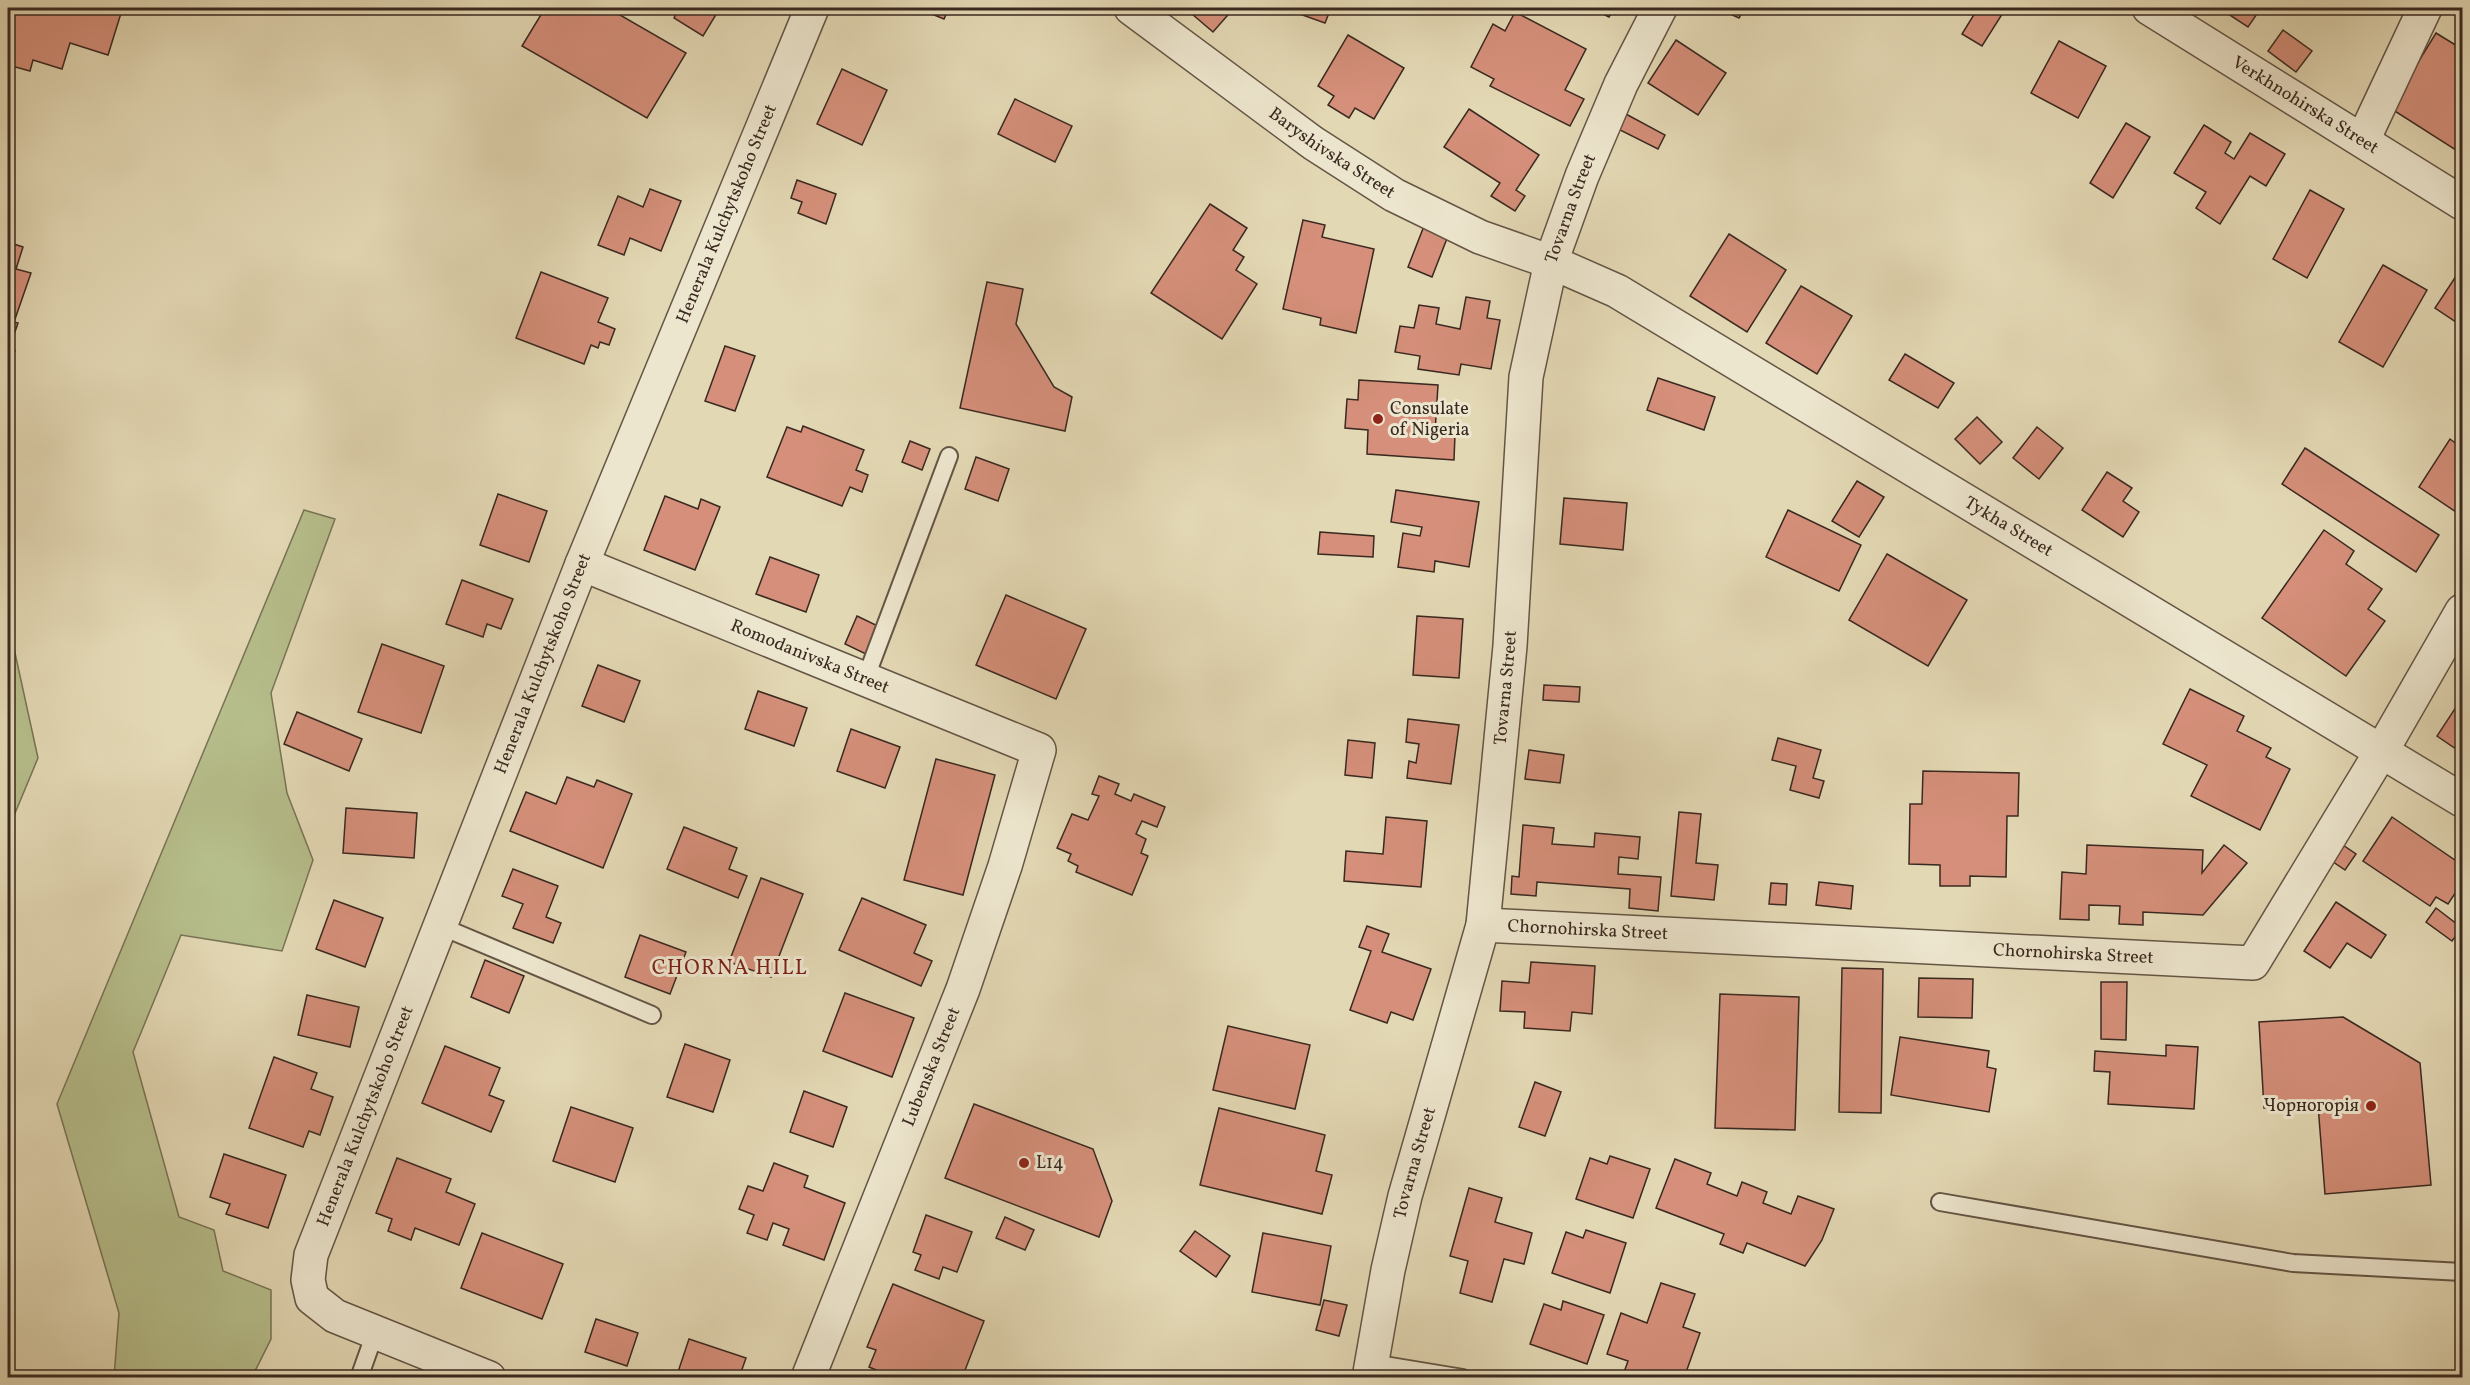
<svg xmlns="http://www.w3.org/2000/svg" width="2470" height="1385" viewBox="0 0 2470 1385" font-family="Vollkorn,serif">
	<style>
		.green { fill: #b6be8b; stroke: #787456; stroke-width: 1.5 }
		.building { fill: #d58f7a; stroke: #3a2920; stroke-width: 1.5 }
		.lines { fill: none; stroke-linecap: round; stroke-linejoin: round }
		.service-casing { stroke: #645545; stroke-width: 20 }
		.minor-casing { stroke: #645545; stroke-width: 36 }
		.service { stroke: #ede6ce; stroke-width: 16 }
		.minor { stroke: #ede6ce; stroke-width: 33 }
		.poi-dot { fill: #8f2418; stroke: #ede6ce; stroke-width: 2 }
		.labels { text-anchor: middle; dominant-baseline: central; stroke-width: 6; stroke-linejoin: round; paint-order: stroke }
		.street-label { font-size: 18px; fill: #3a2920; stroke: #ede6ce }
		.poi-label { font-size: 18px; fill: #3a2920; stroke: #ede6ce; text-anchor: start }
		.quarter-label { font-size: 21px; letter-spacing: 1.5px; fill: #7a1f14; stroke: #ede6ce }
	</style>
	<rect width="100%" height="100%" fill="#e3d8b4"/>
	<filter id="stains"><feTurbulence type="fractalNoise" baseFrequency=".00333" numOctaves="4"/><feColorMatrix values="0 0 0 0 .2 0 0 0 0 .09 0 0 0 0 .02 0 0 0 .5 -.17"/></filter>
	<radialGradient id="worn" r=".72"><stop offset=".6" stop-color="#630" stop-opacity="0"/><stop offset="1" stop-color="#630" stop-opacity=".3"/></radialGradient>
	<g class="green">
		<path d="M 304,510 L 335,519 L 271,693 L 287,793 L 313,860 L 282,951 L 181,935 L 133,1052 L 179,1217 L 214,1230 L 223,1271 L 271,1290 L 271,1339 L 252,1377 L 114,1377 L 119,1313 L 57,1104 Z"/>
		<path d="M 8,621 L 38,758 L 8,830 Z"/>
	</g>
	<g class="building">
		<path d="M 8,8 L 114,8 L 122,10 L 108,55 L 70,43 L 62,69 L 33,60 L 30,71 L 8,65 Z"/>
		<path d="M 545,8 L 608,8 L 686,53 L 647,118 L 522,46 Z"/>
		<path d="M 674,8 L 720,8 L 703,36 L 674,18 L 678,10 Z"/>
		<path d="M 917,8 L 949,8 L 944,19 Z"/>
		<path d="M 1185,8 L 1234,8 L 1213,32 Z"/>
		<path d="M 1283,8 L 1331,8 L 1325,23 Z"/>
		<path d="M 1591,8 L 1615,8 L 1609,17 Z"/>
		<path d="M 1717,8 L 1745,8 L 1739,18 Z"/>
		<path d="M 1978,8 L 2006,8 L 1982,46 L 1962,34 Z"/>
		<path d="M 2219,8 L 2254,8 L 2259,11 L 2248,27 Z"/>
		<path d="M 1515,12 L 1586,49 L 1565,90 L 1584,99 L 1570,126 L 1490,86 L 1494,79 L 1471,67 L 1493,24 L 1505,31 Z"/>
		<path d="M 2283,30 L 2312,51 L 2296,72 L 2268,51 Z"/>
		<path d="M 2436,33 L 2462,49 L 2462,154 L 2390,108 Z"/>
		<path d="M 1348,35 L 1404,68 L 1374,119 L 1355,108 L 1349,118 L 1328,105 L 1334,96 L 1318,86 Z"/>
		<path d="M 1676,40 L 1726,73 L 1698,115 L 1648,83 Z"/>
		<path d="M 2059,41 L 2106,66 L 2078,118 L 2031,93 Z"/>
		<path d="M 842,69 L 887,90 L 862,145 L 817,124 Z"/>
		<path d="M 1015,99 L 1072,126 L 1055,162 L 998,134 Z"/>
		<path d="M 1469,109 L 1539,155 L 1516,190 L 1525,196 L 1515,211 L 1491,196 L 1500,183 L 1444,147 Z"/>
		<path d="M 1624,113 L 1665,135 L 1658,149 L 1616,128 Z"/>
		<path d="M 2126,123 L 2150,137 L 2113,198 L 2090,183 Z"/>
		<path d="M 2204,125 L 2231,142 L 2225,153 L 2234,159 L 2250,133 L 2285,154 L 2266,186 L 2250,176 L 2220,224 L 2196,208 L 2206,192 L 2174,173 Z"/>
		<path d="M 797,180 L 836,194 L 826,224 L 798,213 L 802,202 L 791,198 Z"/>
		<path d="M 650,189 L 681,201 L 661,251 L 630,238 L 624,255 L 598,245 L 618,196 L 643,207 Z"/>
		<path d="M 2310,190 L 2344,209 L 2307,278 L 2273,259 Z"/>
		<path d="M 1210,204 L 1247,228 L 1233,250 L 1244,257 L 1236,270 L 1257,284 L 1222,339 L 1151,293 Z"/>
		<path d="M 1303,220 L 1325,225 L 1322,237 L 1374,249 L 1356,333 L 1320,325 L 1321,318 L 1283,309 Z"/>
		<path d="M 1424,226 L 1448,236 L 1432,277 L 1408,267 Z"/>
		<path d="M 1729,234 L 1786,270 L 1747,332 L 1690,296 Z"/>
		<path d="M 8,242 L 23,247 L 16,269 L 31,273 L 14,322 L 18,323 L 9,349 L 15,351 L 8,373 Z"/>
		<path d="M 2383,265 L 2427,290 L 2383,367 L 2339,342 Z"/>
		<path d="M 2462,267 L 2462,326 L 2435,308 Z"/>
		<path d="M 541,272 L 608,298 L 598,322 L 615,329 L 609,345 L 600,342 L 598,348 L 591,345 L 584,364 L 516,338 Z"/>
		<path d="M 987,282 L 1023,289 L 1016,324 L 1054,387 L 1072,397 L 1065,431 L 960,408 Z"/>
		<path d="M 1801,286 L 1852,316 L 1817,374 L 1766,343 Z"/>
		<path d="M 1466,297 L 1490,301 L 1487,318 L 1500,320 L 1491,369 L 1461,364 L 1459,375 L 1418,369 L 1420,356 L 1395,352 L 1400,326 L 1414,328 L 1419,305 L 1439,308 L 1436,324 L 1460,329 Z"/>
		<path d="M 725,346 L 755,356 L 735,411 L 705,401 Z"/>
		<path d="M 1905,354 L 1954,383 L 1938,408 L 1889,380 Z"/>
		<path d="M 1658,378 L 1715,397 L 1704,430 L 1647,410 Z"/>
		<path d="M 1359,380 L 1438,385 L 1435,433 L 1455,434 L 1454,460 L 1367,454 L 1368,430 L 1345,428 L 1347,399 L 1358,400 Z"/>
		<path d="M 1977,417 L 2002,442 L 1980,464 L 1955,439 Z"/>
		<path d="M 803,426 L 864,450 L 856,470 L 868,475 L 862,492 L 850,487 L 842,506 L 767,477 L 787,427 L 801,432 Z"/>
		<path d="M 2037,427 L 2063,448 L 2039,479 L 2013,458 Z"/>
		<path d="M 2450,439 L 2462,448 L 2462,516 L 2419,487 Z"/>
		<path d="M 910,441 L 930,449 L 922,470 L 902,462 Z"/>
		<path d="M 2305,448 L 2439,535 L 2416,572 L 2282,484 Z"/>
		<path d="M 976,457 L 1009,469 L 998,501 L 965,489 Z"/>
		<path d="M 2107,472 L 2132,488 L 2123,501 L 2139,512 L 2123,537 L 2082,510 Z"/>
		<path d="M 1857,481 L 1884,497 L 1859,537 L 1832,521 Z"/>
		<path d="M 1396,490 L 1479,502 L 1469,567 L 1435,561 L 1434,572 L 1398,567 L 1403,533 L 1420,536 L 1422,527 L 1391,522 Z"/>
		<path d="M 498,494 L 547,511 L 529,562 L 480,545 Z"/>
		<path d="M 665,496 L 698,509 L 701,499 L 720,507 L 695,570 L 644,550 Z"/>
		<path d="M 1564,498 L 1627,503 L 1623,550 L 1560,544 Z"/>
		<path d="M 1788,510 L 1861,545 L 1839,591 L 1766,557 Z"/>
		<path d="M 2324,530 L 2354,551 L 2346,564 L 2382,589 L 2368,609 L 2385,621 L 2346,676 L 2262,618 Z"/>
		<path d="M 1320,532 L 1374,536 L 1373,557 L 1318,554 Z"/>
		<path d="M 1887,554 L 1967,600 L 1928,666 L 1849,620 Z"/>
		<path d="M 770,557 L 819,575 L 806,612 L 756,594 Z"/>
		<path d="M 462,580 L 513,599 L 501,629 L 487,624 L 483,637 L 446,624 Z"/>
		<path d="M 1006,595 L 1086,629 L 1056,699 L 976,665 Z"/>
		<path d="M 857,616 L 880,627 L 868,655 L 845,644 Z"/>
		<path d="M 1417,616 L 1463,619 L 1459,678 L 1413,675 Z"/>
		<path d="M 382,644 L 444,666 L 421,733 L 358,712 Z"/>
		<path d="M 598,665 L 640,681 L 624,722 L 582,706 Z"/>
		<path d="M 1544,685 L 1580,687 L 1579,702 L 1543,700 Z"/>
		<path d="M 2190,689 L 2244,716 L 2237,731 L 2271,748 L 2266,757 L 2290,769 L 2260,830 L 2191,796 L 2207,765 L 2163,744 Z"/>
		<path d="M 758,691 L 807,708 L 794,746 L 745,729 Z"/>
		<path d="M 2462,698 L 2462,753 L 2437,736 Z"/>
		<path d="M 297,712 L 362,739 L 349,771 L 284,744 Z"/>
		<path d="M 1408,719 L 1459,725 L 1451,784 L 1407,778 L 1409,761 L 1416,763 L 1419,744 L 1406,742 Z"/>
		<path d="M 851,729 L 900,747 L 885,788 L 837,771 Z"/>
		<path d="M 1778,738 L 1821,750 L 1813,778 L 1824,781 L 1819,798 L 1790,790 L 1796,766 L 1772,760 Z"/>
		<path d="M 1348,740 L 1375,743 L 1372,778 L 1345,775 Z"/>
		<path d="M 1529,750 L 1564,755 L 1560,783 L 1525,779 Z"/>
		<path d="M 936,759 L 995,775 L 963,895 L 904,880 Z"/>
		<path d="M 1923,771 L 2019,773 L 2018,816 L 2007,816 L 2006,877 L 1970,876 L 1970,886 L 1940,886 L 1940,865 L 1909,864 L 1910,804 L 1922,804 Z"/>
		<path d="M 1099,776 L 1119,784 L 1115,794 L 1131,801 L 1134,794 L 1165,807 L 1157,827 L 1142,821 L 1136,834 L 1146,839 L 1141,853 L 1148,856 L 1132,895 L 1076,872 L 1078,866 L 1068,861 L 1071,854 L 1057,848 L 1072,814 L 1088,820 L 1099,796 L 1092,794 Z"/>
		<path d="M 567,777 L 594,787 L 597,780 L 632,794 L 603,868 L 510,831 L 526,792 L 556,804 Z"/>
		<path d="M 346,808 L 417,813 L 414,858 L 343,853 Z"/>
		<path d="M 1679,812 L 1701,814 L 1696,863 L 1718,865 L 1714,900 L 1671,896 Z"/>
		<path d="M 1386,817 L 1427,821 L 1421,887 L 1344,881 L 1346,851 L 1383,854 Z"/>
		<path d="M 2392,817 L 2462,865 L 2462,883 L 2448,904 L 2436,897 L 2430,906 L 2363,861 Z"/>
		<path d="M 1523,825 L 1554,828 L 1552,844 L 1594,847 L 1595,833 L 1640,837 L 1638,859 L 1619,857 L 1618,874 L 1661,877 L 1658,911 L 1629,908 L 1630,889 L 1537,882 L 1536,896 L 1511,894 L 1512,876 L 1519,877 Z"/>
		<path d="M 684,827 L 737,848 L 729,869 L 747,876 L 738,898 L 667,869 Z"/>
		<path d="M 2337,841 L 2356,854 L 2345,870 L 2326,857 Z"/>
		<path d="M 2087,845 L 2203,850 L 2202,873 L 2224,845 L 2247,863 L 2203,915 L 2143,912 L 2143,925 L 2119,924 L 2120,906 L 2089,905 L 2089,920 L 2060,919 L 2062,872 L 2086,874 Z"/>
		<path d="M 513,869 L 558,886 L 546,917 L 561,923 L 553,943 L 513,928 L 523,904 L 502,896 Z"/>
		<path d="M 761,878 L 803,894 L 771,977 L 729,962 Z"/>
		<path d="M 1819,882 L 1853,886 L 1851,909 L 1816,905 Z"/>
		<path d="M 1771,883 L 1787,884 L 1786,905 L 1769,904 Z"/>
		<path d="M 862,898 L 926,925 L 914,953 L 932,961 L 921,986 L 839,950 Z"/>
		<path d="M 334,900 L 383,918 L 365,967 L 316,949 Z"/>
		<path d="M 2336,902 L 2386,935 L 2371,958 L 2347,943 L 2330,968 L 2304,951 Z"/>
		<path d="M 2436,908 L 2462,928 L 2452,941 L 2426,922 Z"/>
		<path d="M 1367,926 L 1389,934 L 1382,952 L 1431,969 L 1413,1020 L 1391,1012 L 1387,1023 L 1350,1010 L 1371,951 L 1359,947 Z"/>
		<path d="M 640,935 L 686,952 L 670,994 L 625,977 Z"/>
		<path d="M 485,960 L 524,976 L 509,1013 L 471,997 Z"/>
		<path d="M 1531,962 L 1595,966 L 1592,1014 L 1572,1012 L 1570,1031 L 1524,1028 L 1525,1012 L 1500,1011 L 1502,981 L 1529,983 Z"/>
		<path d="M 1842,968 L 1883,969 L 1881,1113 L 1839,1112 Z"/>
		<path d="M 1919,978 L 1973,979 L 1972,1018 L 1918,1017 Z"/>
		<path d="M 2101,982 L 2127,982 L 2126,1040 L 2101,1039 Z"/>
		<path d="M 845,993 L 914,1018 L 892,1077 L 823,1051 Z"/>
		<path d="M 1720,994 L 1799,997 L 1795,1130 L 1715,1128 Z"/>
		<path d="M 307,995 L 359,1007 L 350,1047 L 298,1035 Z"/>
		<path d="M 2343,1017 L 2420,1063 L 2431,1185 L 2325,1194 L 2318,1105 L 2264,1108 L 2259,1022 Z"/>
		<path d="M 1228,1026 L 1310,1045 L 1295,1109 L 1213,1090 Z"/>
		<path d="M 1900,1037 L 1989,1051 L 1987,1067 L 1996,1069 L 1989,1112 L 1891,1095 Z"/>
		<path d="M 685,1044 L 730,1060 L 713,1112 L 667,1097 Z"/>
		<path d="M 2166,1045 L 2198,1047 L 2194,1109 L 2108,1104 L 2110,1072 L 2094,1071 L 2095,1051 L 2166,1056 Z"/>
		<path d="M 445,1046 L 500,1068 L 489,1095 L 504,1101 L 491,1132 L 422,1103 Z"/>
		<path d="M 274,1057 L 317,1073 L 311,1089 L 333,1097 L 320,1135 L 309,1131 L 303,1147 L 249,1128 Z"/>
		<path d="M 1535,1082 L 1561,1092 L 1545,1136 L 1519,1127 Z"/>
		<path d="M 804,1091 L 847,1107 L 833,1147 L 790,1132 Z"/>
		<path d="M 974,1104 L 1093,1149 L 1112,1201 L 1099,1237 L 945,1178 Z"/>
		<path d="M 571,1107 L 633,1128 L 615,1182 L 553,1161 Z"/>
		<path d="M 1219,1108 L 1325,1135 L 1316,1171 L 1332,1175 L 1322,1214 L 1200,1185 Z"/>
		<path d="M 224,1154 L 286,1175 L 268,1228 L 226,1214 L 230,1204 L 210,1197 Z"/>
		<path d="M 1610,1156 L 1650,1169 L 1633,1218 L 1576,1199 L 1590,1158 L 1607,1164 Z"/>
		<path d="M 397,1158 L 451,1179 L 446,1192 L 475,1204 L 459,1245 L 415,1228 L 411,1240 L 388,1231 L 392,1219 L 376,1213 Z"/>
		<path d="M 1675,1159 L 1711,1173 L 1707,1184 L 1737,1196 L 1742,1182 L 1767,1192 L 1763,1203 L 1791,1214 L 1798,1196 L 1834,1209 L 1822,1240 L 1805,1266 L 1747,1243 L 1743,1253 L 1720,1244 L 1724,1234 L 1656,1208 Z"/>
		<path d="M 774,1163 L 808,1176 L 804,1187 L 845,1203 L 824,1260 L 783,1245 L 789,1229 L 773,1223 L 767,1240 L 747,1233 L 754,1215 L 739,1209 L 748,1186 L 763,1191 Z"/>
		<path d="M 1469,1188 L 1502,1198 L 1495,1222 L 1532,1233 L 1524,1264 L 1504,1259 L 1492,1302 L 1460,1293 L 1468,1261 L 1450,1256 Z"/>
		<path d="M 926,1215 L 972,1232 L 957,1272 L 943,1267 L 939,1279 L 915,1270 L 921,1255 L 913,1252 Z"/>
		<path d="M 1005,1217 L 1034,1230 L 1025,1250 L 996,1238 Z"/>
		<path d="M 1586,1230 L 1626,1243 L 1610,1293 L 1552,1273 L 1566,1232 L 1583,1238 Z"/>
		<path d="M 1195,1231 L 1230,1256 L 1216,1277 L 1180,1251 Z"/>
		<path d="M 482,1233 L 563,1264 L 542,1319 L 461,1288 Z"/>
		<path d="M 1263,1233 L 1331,1246 L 1320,1305 L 1252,1292 Z"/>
		<path d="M 1661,1283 L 1695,1294 L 1683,1327 L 1700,1333 L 1684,1378 L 1622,1378 L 1628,1361 L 1607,1354 L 1621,1313 L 1647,1323 Z"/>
		<path d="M 893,1284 L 984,1321 L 962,1378 L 896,1378 L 869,1367 L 876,1350 L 867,1347 Z"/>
		<path d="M 1324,1300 L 1347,1305 L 1339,1336 L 1316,1330 Z"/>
		<path d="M 1563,1301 L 1604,1315 L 1587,1364 L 1530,1344 L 1544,1304 L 1561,1310 Z"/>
		<path d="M 596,1319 L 638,1333 L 627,1366 L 585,1352 Z"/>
		<path d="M 689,1339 L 746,1358 L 739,1378 L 676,1378 Z"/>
	</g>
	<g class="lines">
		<g class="service-casing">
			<g id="service">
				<path d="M 865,680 L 949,456"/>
				<path d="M 440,926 L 652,1015"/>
				<path d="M 1940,1202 L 2293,1263 L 2462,1272"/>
				<path d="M 1372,1363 L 1463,1378"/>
				<path d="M 359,1378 L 375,1333"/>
			</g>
		</g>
		<g class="minor-casing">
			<g id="minor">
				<path id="s1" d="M 1131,8 L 1313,143 L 1394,195 L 1480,237 L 1551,262 L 1617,291 L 2462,800"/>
				<path id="s2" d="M 2149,8 L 2462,203"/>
				<path d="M 2363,140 L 2425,8"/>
				<path id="s3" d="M 582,564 L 1039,750 L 1005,866 L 963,989 L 808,1378"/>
				<path id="s4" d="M 1483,925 L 2253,963 L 2381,752 L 2462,611"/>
				<path id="s5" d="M 489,1378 L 335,1316 L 312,1298 L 308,1280 L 311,1255 L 582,564 L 812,8"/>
				<path id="s6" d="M 1369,1378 L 1388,1270 L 1405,1196 L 1483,925 L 1510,646 L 1526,377 L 1551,262 L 1582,176 L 1621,84 L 1660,8"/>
			</g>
		</g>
		<use href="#service" class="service"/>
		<use href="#minor" class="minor"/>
	</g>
	<g class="poi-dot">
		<circle cx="1378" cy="419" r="6"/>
		<circle cx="2371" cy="1106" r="6"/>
		<circle cx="1024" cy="1163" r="6"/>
	</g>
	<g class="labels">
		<g class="street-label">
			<text stroke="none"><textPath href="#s2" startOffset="184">Verkhnohirska Street</textPath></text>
			<text stroke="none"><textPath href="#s1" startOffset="248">Baryshivska Street</textPath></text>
			<text stroke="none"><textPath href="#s6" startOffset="1192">Tovarna Street</textPath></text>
			<text stroke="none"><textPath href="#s5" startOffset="1360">Henerala Kulchytskoho Street</textPath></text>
			<text stroke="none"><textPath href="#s1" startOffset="1023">Tykha Street</textPath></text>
			<text stroke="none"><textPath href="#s3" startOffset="246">Romodanivska Street</textPath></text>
			<text stroke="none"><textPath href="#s5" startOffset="874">Henerala Kulchytskoho Street</textPath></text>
			<text stroke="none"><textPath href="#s6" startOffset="706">Tovarna Street</textPath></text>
			<text stroke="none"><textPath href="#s4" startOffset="105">Chornohirska Street</textPath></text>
			<text stroke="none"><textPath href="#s4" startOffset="591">Chornohirska Street</textPath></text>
			<text transform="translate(932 1067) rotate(-68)">Lubenska Street</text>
			<text stroke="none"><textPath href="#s5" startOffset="388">Henerala Kulchytskoho Street</textPath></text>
			<text stroke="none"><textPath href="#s6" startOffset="220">Tovarna Street</textPath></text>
		</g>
		<g class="poi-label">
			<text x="1390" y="409">Consulate<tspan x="1390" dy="21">of Nigeria</tspan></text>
			<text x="2359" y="1106" text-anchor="end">Чорногорія</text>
			<text x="1036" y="1163">L14</text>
		</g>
		<g class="quarter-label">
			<text x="730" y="968">CHORNA HILL</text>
		</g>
	</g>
	<rect width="2470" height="1385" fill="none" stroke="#e3d8b4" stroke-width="30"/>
	<rect x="9" y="9" width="2452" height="1367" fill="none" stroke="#3a2920" stroke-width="3"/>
	<rect x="15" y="15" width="2440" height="1355" fill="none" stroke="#3a2920" stroke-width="1.5"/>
	<rect width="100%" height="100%" filter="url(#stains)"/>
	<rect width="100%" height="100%" fill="url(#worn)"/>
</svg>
